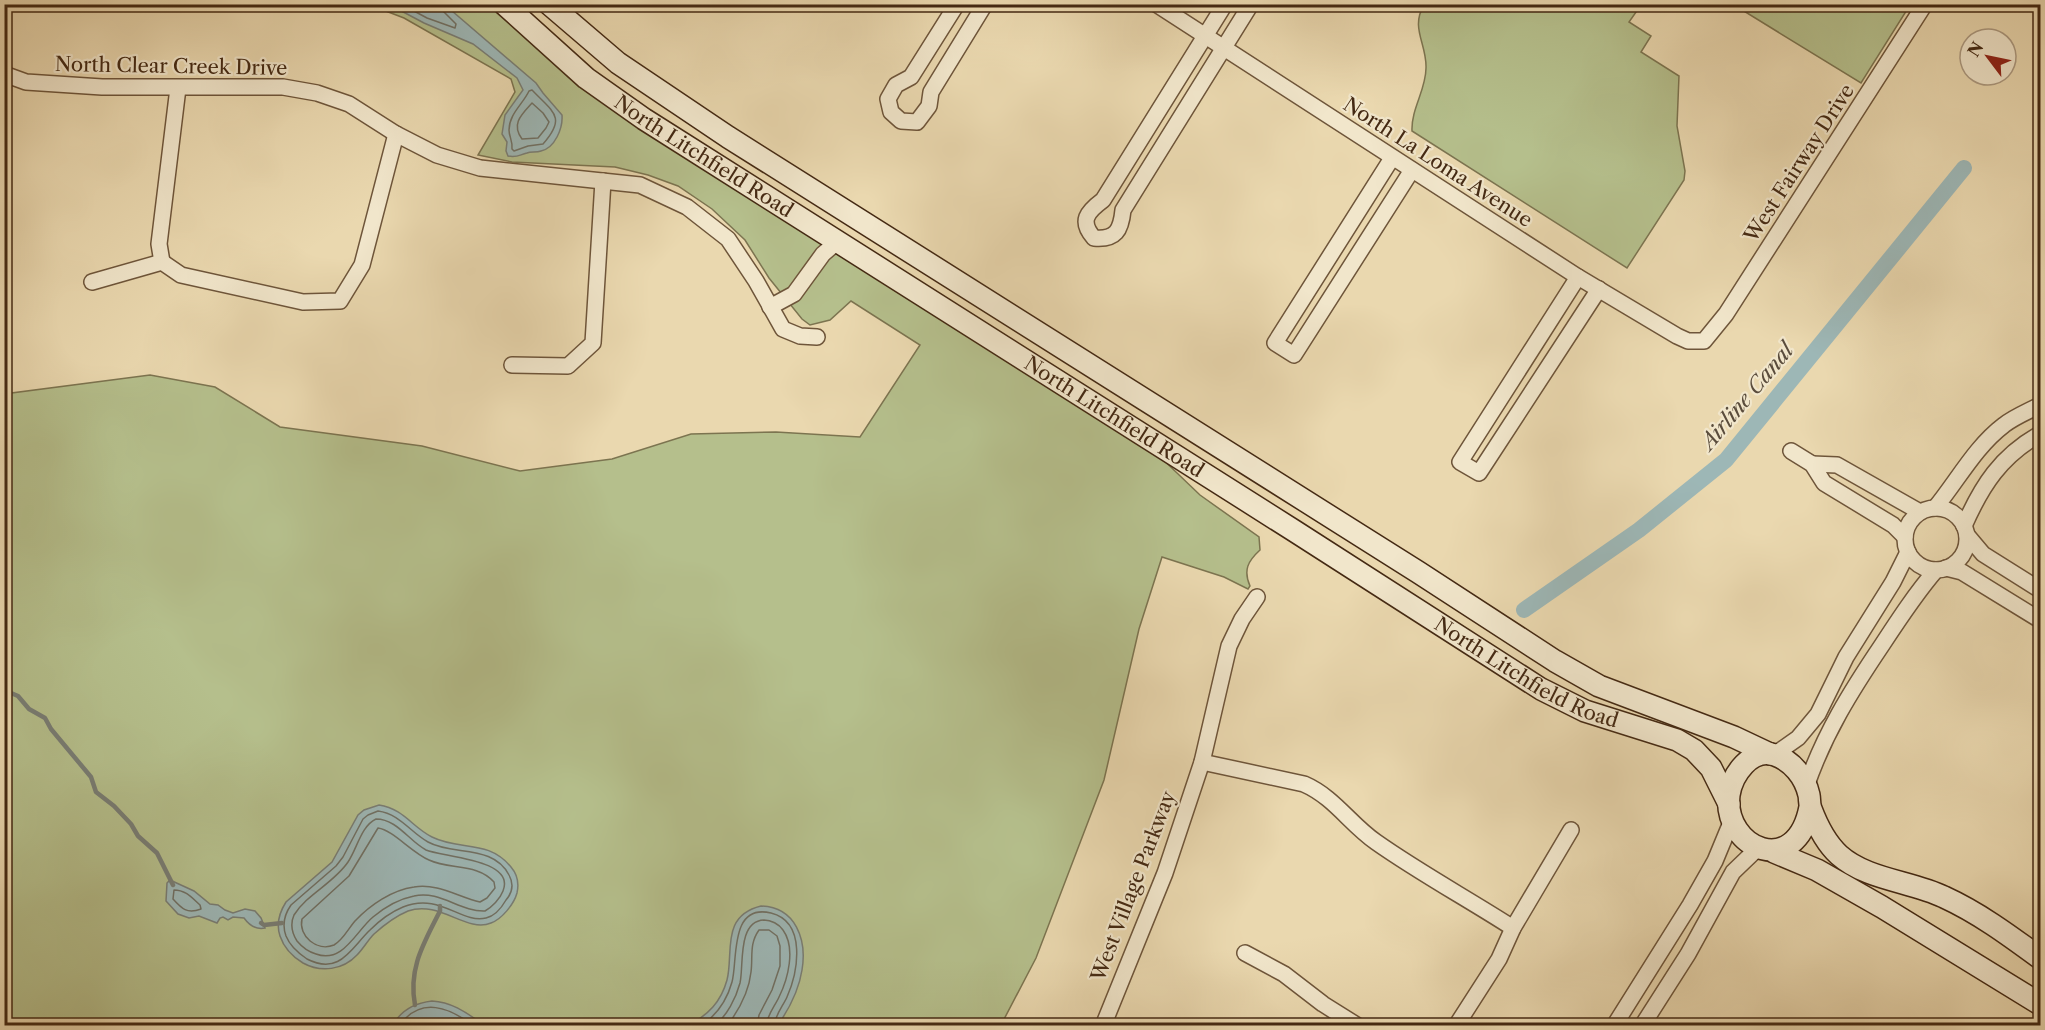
<svg xmlns="http://www.w3.org/2000/svg" width="2045" height="1030" viewBox="0 0 2045 1030" font-family="'Libre Caslon Text',serif">
	<style>
		.green { fill: #b5bf8c; stroke: #7c7450; stroke-width: 1.5 }
		.water { fill: #9db7b6; stroke: #797e75; stroke-width: 1.5 }
		.lines { fill: none; stroke-linecap: round; stroke-linejoin: round }
		.shore { stroke: #707064; stroke-width: 1.5 }
		.stream { stroke: #797e75; stroke-width: 4.5 }
		.canal { stroke: #9db7b6; stroke-width: 16 }
		.minor-casing { stroke: #6e553a; stroke-width: 18 }
		.secondary-casing { stroke: #442913; stroke-width: 24 }
		.minor { stroke: #f1e6cb; stroke-width: 15 }
		.secondary { stroke: #f1e6cb; stroke-width: 21 }
		.labels { text-anchor: middle; dominant-baseline: central; stroke-width: 4.5; stroke-linejoin: round; paint-order: stroke }
		.street-label { font-size: 20px; fill: #442913; stroke: #f1e6cb }
		.water-label { font-size: 21px; font-style: italic; fill: #5a4c3c; stroke: #f1e6cb }
	</style>
	<rect width="100%" height="100%" fill="#ead8af"/>
	<filter id="stains"><feTurbulence type="fractalNoise" baseFrequency=".00333" numOctaves="4"/><feColorMatrix values="0 0 0 0 .2 0 0 0 0 .09 0 0 0 0 .02 0 0 0 .5 -.17"/></filter>
	<radialGradient id="worn" r=".72"><stop offset=".6" stop-color="#630" stop-opacity="0"/><stop offset="1" stop-color="#630" stop-opacity=".3"/></radialGradient>
	<g class="green">
		<path d="M 370,5 L 493,5 L 515,27 L 1153,450 L 1200,495 L 1259,537 L 1260,550 C 1248,561 1243,570 1250,586 L 1248,589 L 1224,577 L 1162,557 L 1139,629 L 1104,780 L 1036,958 L 1001,1025 L 5,1025 L 4,394 L 150,375 L 215,387 L 280,427 L 422,446 L 520,471 L 612,459 L 691,434 L 776,432 L 860,437 L 920,345 L 851,301 L 830,320 L 810,325 L 802,319 L 769,278 L 745,240 L 712,209 L 678,186 L 648,175 L 615,167 L 512,162 L 478,155 L 515,92 L 511,79 L 404,18 Z"/>
		<path d="M 1424,5 L 1641,5 L 1629,22 L 1651,36 L 1641,52 L 1679,76 L 1677,126 L 1685,171 L 1684,180 L 1627,268 L 1412,131 C 1411,109 1426,90 1426,68 C 1427,44 1410,28 1424,5 Z"/>
		<path d="M 1734,5 L 1910,5 L 1861,83 Z"/>
	</g>
	<g class="water">
		<path d="M 390,5 L 445,5 L 536,83 L 543,93 L 562,115 C 563,128 555,148 541,151 C 536,153 531,151 527,153 C 519,155 517,158 508,156 L 506,151 L 507,142 L 502,134 L 505,115 L 523,90 L 517,78 L 473,44 L 424,23 Z"/>
		<path d="M 379,805 C 404,809 412,827 432,837 C 460,851 488,839 511,867 C 517,874 519,884 517,893 C 514,904 502,919 491,923 C 466,933 440,900 408,911 C 396,916 384,925 374,934 C 368,940 363,949 357,955 C 343,970 321,973 303,963 C 293,957 284,948 280,936 C 276,924 279,913 286,902 L 332,862 L 358,815 L 364,810 Z"/>
		<path d="M 170,880 L 194,891 L 210,904 L 218,905 L 225,910 L 233,913 L 245,909 L 255,911 L 261,918 L 265,928 C 255,930 249,925 244,918 L 233,917 L 228,920 L 223,917 L 220,918 L 217,923 L 199,916 L 189,918 L 178,914 L 166,901 L 167,883 Z"/>
		<path d="M 761,906 C 796,907 807,940 802,970 C 799,990 789,1009 778,1025 L 689,1025 C 708,1015 721,1002 727,980 C 734,953 720,916 761,906 Z"/>
		<path d="M 432,1001 C 453,1002 468,1014 484,1025 L 393,1025 C 401,1010 415,1003 432,1001 Z"/>
	</g>
	<g class="lines">
		<g class="shore">
			<path d="M 401,4 L 427,18 L 455,28 L 456,24 L 443,11 L 441,4"/>
			<path d="M 532,90 C 553,112 567,117 543,144 L 528,146 L 514,151 L 512,149 C 513,141 509,137 509,130 C 509,114 523,104 529,91 Z"/>
			<path d="M 532,103 L 543,113 L 549,122 L 546,128 L 538,138 L 522,139 C 511,124 521,115 532,103 Z"/>
			<path d="M 378,811 C 400,814 410,832 428,842 C 453,856 493,844 509,875 C 514,884 512,893 506,900 C 502,907 495,916 486,918 C 461,924 440,892 403,907 C 391,912 379,921 370,930 C 351,948 340,976 307,959 C 298,953 290,946 286,936 C 282,925 284,915 291,905 L 336,866 L 343,857 L 363,819 L 368,815 Z"/>
			<path d="M 376,819 C 397,819 409,841 426,850 C 442,857 516,859 503,891 C 500,899 492,907 485,911 C 460,912 440,890 414,896 C 399,899 385,907 373,917 C 356,931 343,964 316,954 C 309,952 302,947 297,941 C 292,933 290,924 294,915 C 307,894 334,883 348,862 C 357,849 361,826 376,819 Z"/>
			<path d="M 378,828 C 393,830 412,853 429,860 C 450,870 477,863 494,882 L 495,888 L 487,898 L 480,902 C 458,897 438,883 414,887 C 392,890 370,905 355,921 C 348,929 343,940 334,945 C 317,952 298,936 302,919 L 349,876 Z"/>
			<path d="M 174,890 C 186,890 192,898 200,905 L 201,909 C 187,914 182,909 173,899 Z"/>
			<path d="M 399,1026 C 421,995 450,1008 474,1026"/>
			<path d="M 701,1026 C 717,1015 727,1000 732,982 C 738,961 729,903 771,913 C 807,922 798,972 787,997 C 783,1006 775,1015 774,1026"/>
			<path d="M 714,1026 C 727,1016 736,998 740,983 C 744,966 737,921 764,920 C 771,920 779,924 783,930 C 796,948 788,979 779,997 C 775,1006 767,1015 766,1026"/>
			<path d="M 727,1026 C 739,1010 749,992 751,972 C 753,957 749,944 759,930 L 769,930 L 777,936 L 780,946 L 780,966 L 772,990 L 759,1015 L 757,1026"/>
		</g>
		<g class="stream">
			<path d="M 4,690 L 18,696 L 29,709 L 45,718 L 51,729 L 91,777 L 96,792 L 114,806 L 131,824 L 138,836 L 157,853 L 173,885"/>
			<path d="M 261,923 L 264,925 L 282,923"/>
			<path d="M 415,1005 C 408,968 424,943 440,911 L 440,906"/>
		</g>
		<path class="canal" d="M 1524,610 L 1639,530 L 1726,460 L 1964,168"/>
		<g class="minor-casing">
			<g id="minor">
				<path d="M 957,4 L 911,77 L 896,85 L 888,99 L 891,112 L 901,121 L 917,122 L 929,106 L 931,92 L 985,4"/>
				<path d="M 1156,4 L 1578,277 L 1677,336 L 1688,341 L 1704,341 L 1726,314 L 1925,4"/>
				<path d="M 1225,4 L 1103,200 C 1087,212 1079,221 1094,238 C 1116,240 1121,230 1123,210 L 1251,4"/>
				<path d="M 4,74 L 26,82 L 102,87 L 283,87 L 317,93 L 349,104 L 396,134 L 437,155 L 480,168 L 640,185 L 687,207 L 728,239 L 756,281 L 783,329 L 800,336 L 817,337"/>
				<path d="M 1392,158 L 1275,343 L 1294,355 L 1412,170"/>
				<path d="M 162,262 L 159,244 L 178,88"/>
				<path d="M 1578,277 L 1460,462 L 1479,473 L 1599,289"/>
				<path d="M 92,282 L 162,262 L 181,275 L 303,302 L 340,301 L 362,265 L 396,134"/>
				<path d="M 770,307 L 794,294 L 823,254 L 837,242"/>
				<path d="M 512,365 L 568,366 L 593,343 L 603,181"/>
				<path d="M 1791,451 L 1812,464 L 1824,483 L 1893,525 L 1905,537"/>
				<path d="M 1812,464 L 1837,465 L 1920,512"/>
				<path d="M 1935,508 C 1958,480 1975,447 2004,425 C 2014,417 2029,411 2040,405"/>
				<circle cx="1936" cy="539" r="31"/>
				<path d="M 1964,526 C 1982,485 2001,456 2040,434"/>
				<path d="M 1967,535 L 1983,554 L 2040,590"/>
				<path d="M 1946,568 L 1962,572 L 2040,620"/>
				<path d="M 1774,755 L 1798,738 L 1818,714 L 1846,657 L 1893,582 L 1908,552"/>
				<path d="M 1202,762 L 1304,784 C 1334,797 1350,824 1376,842 C 1420,873 1468,899 1513,928"/>
				<path d="M 1806,787 C 1824,734 1851,691 1882,645 C 1899,619 1916,593 1936,570"/>
				<path d="M 1245,953 L 1284,974 L 1323,1004 L 1358,1026"/>
				<path d="M 1103,1026 L 1165,873 L 1202,762 L 1229,646 L 1242,619 L 1257,597"/>
				<path d="M 1456,1026 L 1499,959 L 1513,928 L 1571,830"/>
				<path d="M 1614,1026 L 1690,905 L 1715,861 L 1732,820"/>
				<path d="M 1642,1026 L 1688,954 L 1733,872 L 1759,847"/>
			</g>
		</g>
		<g class="secondary-casing">
			<g id="secondary">
				<path id="s1" d="M 504,4 L 586,78 L 644,119 L 1293,530 L 1541,689 L 1585,711 L 1677,740 L 1694,750 L 1711,768 L 1729,804"/>
				<path d="M 549,4 L 618,63 L 728,137 L 1418,572 L 1555,661 L 1599,686 L 1734,737 L 1770,754"/>
				<path d="M 1810,807 C 1796,880 1723,849 1729,795 C 1732,775 1751,747 1775,755 C 1792,761 1805,777 1809,795 C 1810,800 1809,804 1811,809 C 1817,825 1826,843 1839,855 C 1867,880 1911,881 1944,897 C 1979,913 2010,936 2040,958"/>
				<path d="M 1774,852 L 1817,870 L 1882,907 L 2040,1004"/>
			</g>
		</g>
		<use href="#minor" class="minor"/>
		<use href="#secondary" class="secondary"/>
	</g>
	<g class="labels">
		<g class="street-label">
			<text transform="translate(171 66) rotate(1)">North Clear Creek Drive</text>
			<text stroke="none"><textPath href="#s1" startOffset="252">North Litchfield Road</textPath></text>
			<text transform="translate(1438 162) rotate(33)">North La Loma Avenue</text>
			<text transform="translate(1799 163) rotate(-57)">West Fairway Drive</text>
			<text stroke="none"><textPath href="#s1" startOffset="738">North Litchfield Road</textPath></text>
			<text stroke="none"><textPath href="#s1" startOffset="1224">North Litchfield Road</textPath></text>
			<text transform="translate(1133 886) rotate(-69)">West Village Parkway</text>
		</g>
		<g class="water-label">
			<text transform="translate(1747 396) rotate(-50)">Airline Canal</text>
		</g>
	</g>
	<rect width="2045" height="1030" fill="none" stroke="#ead8af" stroke-width="24"/>
	<rect x="6" y="6" width="2033" height="1018" fill="none" stroke="#442913" stroke-width="3"/>
	<rect x="12" y="12" width="2021" height="1006" fill="none" stroke="#442913" stroke-width="1.5"/>
	<g transform="translate(1988 57) rotate(302)"><circle r="28" fill="#f1e6cb" stroke="#ac9a81" stroke-width="1.5"/>
	<path d="M0-4.5L10 22L0 15L-10 22Z" fill="#8f2418"/>
	<text y="-9" font-size="16" font-weight="bold" text-anchor="middle" fill="#442913">N</text>
	</g>
	<rect width="100%" height="100%" filter="url(#stains)"/>
	<rect width="100%" height="100%" fill="url(#worn)"/>
</svg>
